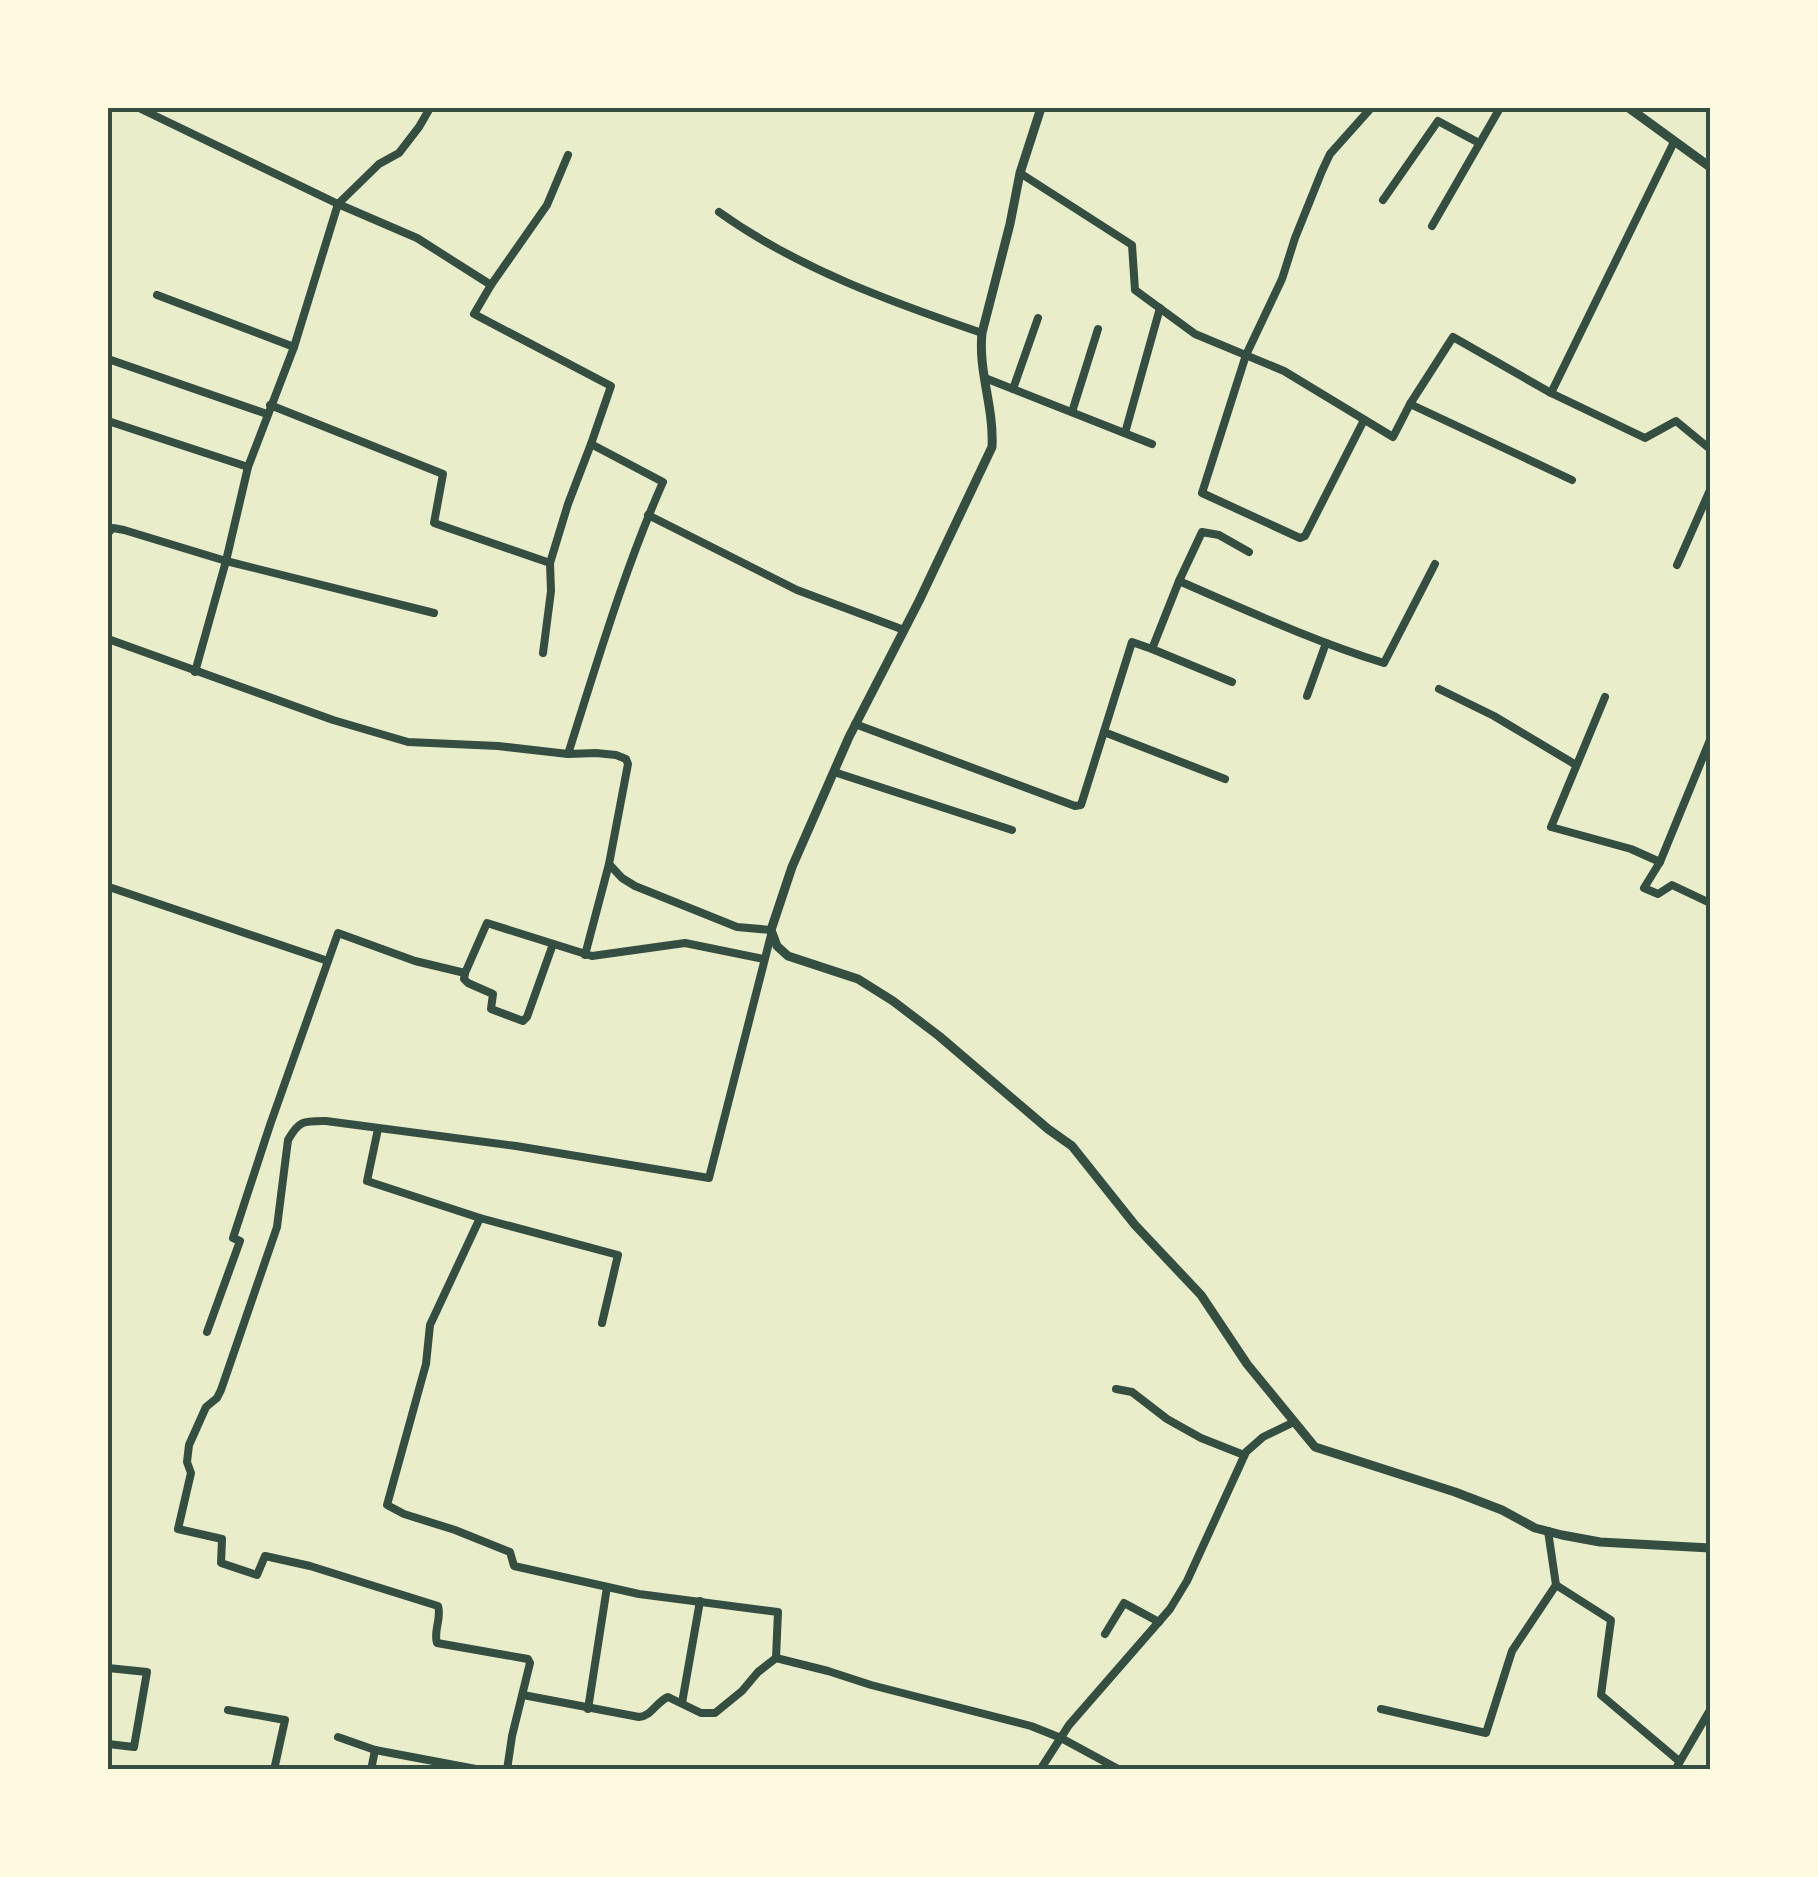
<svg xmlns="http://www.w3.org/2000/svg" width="1818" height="1877" viewBox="0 0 1818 1877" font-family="Merriweather,serif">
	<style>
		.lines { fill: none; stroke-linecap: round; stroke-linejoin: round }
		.minor { stroke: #344e41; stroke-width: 8 }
		.tertiary { stroke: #344e41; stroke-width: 9 }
		.neatline { fill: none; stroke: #344e41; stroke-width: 4 }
	</style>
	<rect width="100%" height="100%" fill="#e9edc9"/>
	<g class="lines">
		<g class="minor">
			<path d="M 139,108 L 338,204 L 379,164 L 399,153 L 419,127 L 430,108"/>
			<path d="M 1020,173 L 1132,245 L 1135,290 L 1195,334 L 1284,371 L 1393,437 L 1410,404 L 1453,337 L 1551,393 L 1645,438 L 1676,421 L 1710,449"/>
			<path d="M 1383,200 L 1438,121 L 1479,143"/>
			<path d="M 719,212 C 797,268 891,302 982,333"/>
			<path d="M 1432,226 L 1500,108"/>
			<path d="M 491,285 L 474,314 L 611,386 L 591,444 L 663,482 C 624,570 597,663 568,754"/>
			<path d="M 157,295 L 294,347"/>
			<path d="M 108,359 L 267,414"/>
			<path d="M 985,378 L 1152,444"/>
			<path d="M 1013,389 L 1038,318"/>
			<path d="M 1551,393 L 1674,142"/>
			<path d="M 1410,404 L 1572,480"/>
			<path d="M 270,405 L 443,474 L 434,523 L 550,563"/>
			<path d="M 1072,412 L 1098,329"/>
			<path d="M 1364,420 L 1305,536 L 1300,538 L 1202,493 L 1246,355 L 1282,279 L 1295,238 L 1322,171 L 1330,154 L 1371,108"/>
			<path d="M 108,421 L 248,467"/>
			<path d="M 1125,433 L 1160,308"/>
			<path d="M 648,515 L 797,590 L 904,630"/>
			<path d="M 108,533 L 113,528 L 124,530 L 226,561 L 434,613"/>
			<path d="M 1677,565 L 1710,490"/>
			<path d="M 1179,581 C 1246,610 1313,641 1384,663 L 1435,564"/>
			<path d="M 108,639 L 333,720 L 408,742 L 498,746 L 568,754 L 596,753 L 616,755 L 626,759 L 628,764 L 609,864 L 622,878 L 635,886 L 737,927 L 771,930"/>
			<path d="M 1152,649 L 1232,682"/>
			<path d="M 543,653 L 551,591 L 550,563 L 568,504 L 591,444"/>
			<path d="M 195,672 L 226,561 L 248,467 L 294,347 L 338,204 L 417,238 L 491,285 L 547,205 L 568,155"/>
			<path d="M 1439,689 L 1494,716 L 1576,765"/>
			<path d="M 1307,696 L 1326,643"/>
			<path d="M 1605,697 L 1551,827 L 1631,849 L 1660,862"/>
			<path d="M 855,724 L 1075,806 L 1081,805 L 1132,642 L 1152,649 L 1179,581 L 1202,532 L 1219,535 L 1249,552"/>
			<path d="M 1104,732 L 1225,779"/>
			<path d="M 1710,740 L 1660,862 L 1644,888 L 1658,894 L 1672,885 L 1710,903"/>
			<path d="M 834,772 L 1012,830"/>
			<path d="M 112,888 L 328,961"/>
			<path d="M 585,955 L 609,864"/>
			<path d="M 465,973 L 464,979 L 468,983 L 493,994 L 491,1009 L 523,1021 L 527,1017 L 553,944"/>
			<path d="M 378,1129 L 367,1181 L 480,1218"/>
			<path d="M 207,1332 L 240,1241 L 233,1238 L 270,1125 L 338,933 L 415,961 L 465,973 L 487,923 L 592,956 L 685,943 L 764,959"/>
			<path d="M 1116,1389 L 1132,1392 L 1167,1419 L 1201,1438 L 1244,1455"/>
			<path d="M 1556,1585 L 1611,1620 L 1601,1695 L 1679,1761"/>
			<path d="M 1105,1634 L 1124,1603 L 1159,1622"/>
			<path d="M 776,1658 L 828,1671 L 871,1685 L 1031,1726 L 1061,1738 L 1120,1770"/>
			<path d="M 108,1668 L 147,1672 L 134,1747 L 108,1744"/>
			<path d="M 523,1695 L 639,1717 C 652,1716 656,1702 668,1697 L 701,1713 L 715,1713 L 742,1691 L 758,1672 L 776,1658 L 778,1612 L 639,1594 L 514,1566 L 510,1552 L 455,1530 L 404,1514 L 387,1505 L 426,1364 L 430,1325 L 480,1218 L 618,1255 L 602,1323"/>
			<path d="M 682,1703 L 700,1601"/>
			<path d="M 588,1709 L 607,1587"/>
			<path d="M 1381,1709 L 1486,1733 L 1512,1651 L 1556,1585 L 1548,1531"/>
			<path d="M 228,1710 L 285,1720 L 274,1770"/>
			<path d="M 338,1737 L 375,1750 L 481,1770"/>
			<path d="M 371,1770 L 375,1750"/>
			<path d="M 507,1770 L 512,1736 L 530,1663 L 528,1659 L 437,1643 C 433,1631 442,1618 438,1606 L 310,1566 L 265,1556 L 257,1575 L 221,1563 L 222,1539 L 178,1529 L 191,1473 L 187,1462 L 189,1445 L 206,1407 L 217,1398 L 221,1390 L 277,1227 L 288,1140 C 299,1120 304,1121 326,1121 L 516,1146 L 709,1178 L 771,935"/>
			<path d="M 1040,1770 L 1069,1725 L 1170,1609 L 1187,1581 L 1246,1452 L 1263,1437 L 1294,1422"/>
			<path d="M 1675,1770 L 1710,1710"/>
		</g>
		<g class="tertiary">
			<path d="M 1041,108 L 1020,173 L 1010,224 L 982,333 C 978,372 994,406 992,447 L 919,601 L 849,737 L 792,867 L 771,930 L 777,946 L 788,956 L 858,979 L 893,1001 L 939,1036 L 1048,1129 L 1072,1146 L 1135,1225 L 1201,1295 L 1247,1364 L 1315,1447 L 1455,1492 L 1502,1510 L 1535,1528 L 1562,1535 L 1600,1542 L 1710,1548"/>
			<path d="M 1629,108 L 1710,167"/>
		</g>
	</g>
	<rect width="1818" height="1877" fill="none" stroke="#fefae0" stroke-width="220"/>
	<rect x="110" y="110" width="1598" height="1657" class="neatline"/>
</svg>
